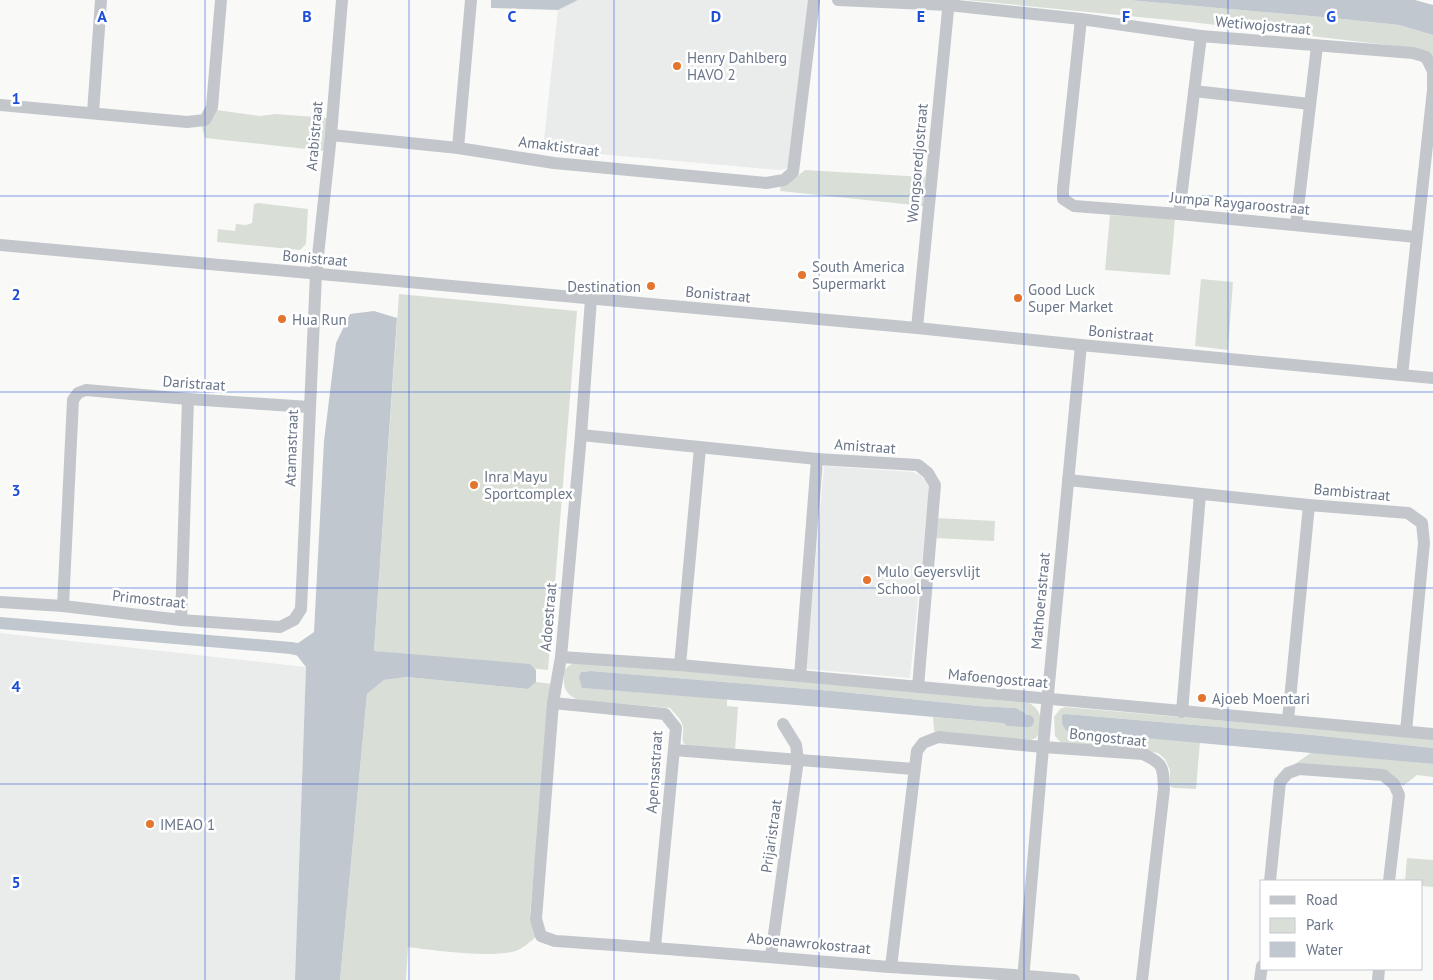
<svg xmlns="http://www.w3.org/2000/svg" width="1433" height="980" viewBox="0 0 1433 980" font-family="'PT Sans',sans-serif">
	<style>
		.built { fill: #eaebeb }
		.green { fill: #d9dfd7 }
		.water { fill: #c0c7ce }
		.lines { fill: none; stroke-linecap: round; stroke-linejoin: round }
		.canal { stroke: #c0c7ce; stroke-width: 12 }
		.minor { stroke: #c3c6cb; stroke-width: 12 }
		.grid { fill: none; stroke: #1d4ed8; stroke-width: 1; stroke-opacity: 0.55 }
		.poi-dot { fill: #e3752f; stroke: #fff; stroke-width: 2 }
		.labels { text-anchor: middle; dominant-baseline: central; stroke-width: 5; stroke-linejoin: round; paint-order: stroke }
		.street-label { font-size: 15px; fill: #697588; stroke: #fff }
		.poi-label { font-size: 15px; fill: #697588; stroke: #fff; text-anchor: start }
		.grid-label { font-size: 16px; text-anchor: middle; font-weight: bold; fill: #1d4ed8; stroke: #fff; stroke-width: 5; stroke-linejoin: round; paint-order: stroke }
	</style>
	<rect width="100%" height="100%" fill="#f9faf8"/>
	<g class="built">
		<path d="M 578,0 L 808,0 L 791,164 L 786,169 L 779,170 L 543,149 L 558,10 Z"/>
		<path d="M 824,466 L 913,472 L 920,475 L 925,480 L 928,486 L 929,492 L 910,678 L 806,669 Z"/>
		<path d="M 0,633 L 306,667 L 295,980 L 0,980 Z"/>
	</g>
	<g class="green">
		<path d="M 966,0 L 1128,0 L 1333,18 L 1399,25 L 1433,35 L 1433,58 L 1413,48 L 1190,22 Z"/>
		<path d="M 217,110 L 259,116 L 276,114 L 328,118 L 324,151 L 205,138 L 202,127 L 211,119 Z"/>
		<path d="M 805,170 L 925,177 L 923,206 L 780,191 L 781,182 L 791,181 Z"/>
		<path d="M 258,203 L 308,209 L 306,244 L 300,250 L 217,242 L 218,229 L 235,231 L 236,224 L 246,225 L 252,223 L 254,204 Z"/>
		<path d="M 1110,215 L 1175,219 L 1170,275 L 1105,270 Z"/>
		<path d="M 1201,279 L 1233,282 L 1228,350 L 1195,346 Z"/>
		<path d="M 399,294 L 577,311 L 548,670 L 374,651 Z"/>
		<path d="M 936,518 L 995,521 L 994,541 L 935,538 Z"/>
		<path d="M 576,662 L 649,667 L 1029,703 C 1043,710 1044,726 1036,738 L 1030,740 L 934,731 L 933,717 L 1025,725 L 1025,713 L 1016,708 L 978,706 L 833,691 L 591,671 L 581,672 L 582,688 L 727,699 L 727,706 L 738,707 L 735,751 L 691,747 L 684,744 C 681,738 684,733 683,727 C 681,718 675,714 670,708 L 578,700 C 562,692 564,686 564,670 L 570,665 Z"/>
		<path d="M 407,677 L 528,689 L 536,682 L 552,684 L 530,913 L 532,924 L 538,935 C 532,940 526,946 520,949 C 500,960 432,950 408,947 L 406,980 L 340,980 L 367,694 L 384,680 Z"/>
		<path d="M 1065,707 L 1433,739 L 1433,748 L 1313,735 L 1066,714 L 1062,716 L 1067,731 L 1200,742 L 1196,789 L 1174,788 L 1170,786 L 1170,770 L 1165,759 L 1158,753 L 1137,749 L 1061,743 L 1055,736 L 1054,717 L 1060,709 Z"/>
		<path d="M 1312,752 L 1433,764 L 1433,777 L 1417,775 L 1403,786 L 1387,773 L 1295,764 Z"/>
		<path d="M 1407,858 L 1433,860 L 1433,887 L 1422,886 L 1422,881 L 1405,881 Z"/>
	</g>
	<g class="water">
		<path d="M 491,0 L 578,0 L 558,10 L 491,8 Z"/>
		<path d="M 1128,0 L 1415,0 L 1433,5 L 1433,35 L 1399,25 L 1333,18 Z"/>
		<path d="M 374,311 L 397,318 L 374,651 L 530,664 L 536,670 L 536,682 L 528,689 L 407,677 L 384,680 L 367,694 L 340,980 L 295,980 L 306,667 L 291,648 L 314,632 L 324,441 L 336,343 L 350,314 Z"/>
		<path d="M 591,671 L 833,691 L 978,706 L 1016,708 L 1025,713 L 1025,725 L 833,708 L 582,688 L 579,677 L 581,672 Z"/>
		<path d="M 1066,714 L 1313,735 L 1433,748 L 1433,764 L 1067,731 C 1062,726 1062,723 1062,715 Z"/>
	</g>
	<g class="lines">
		<g class="canal">
			<path d="M 0,623 L 291,648 L 306,651"/>
			<path d="M 1009,720 L 1028,721"/>
		</g>
		<g class="minor">
			<path d="M 838,0 L 948,5 L 1081,19 L 1201,36 L 1413,53 L 1426,57 L 1433,71 L 1433,90 L 1402,375"/>
			<path d="M 1081,19 L 1063,189 L 1063,199 L 1074,206 L 1179,214 L 1416,237"/>
			<path d="M 1194,91 L 1310,104"/>
			<path d="M 0,105 L 187,122 L 205,120 L 212,107 L 221,0"/>
			<path d="M 93,113 L 101,0"/>
			<path d="M 331,135 L 458,148 L 554,163 L 766,183 L 784,180 L 793,172 L 814,0"/>
			<path d="M 458,148 L 471,0"/>
			<path d="M 1179,214 L 1201,36"/>
			<path d="M 1296,225 L 1317,46"/>
			<path d="M 0,245 L 917,328 L 1081,345 L 1433,378"/>
			<path d="M 591,299 L 581,435 L 561,657 L 553,703 L 536,919 L 541,936 L 555,941 C 666,948 778,958 890,967 C 951,971 1013,974 1074,980"/>
			<path d="M 917,328 L 949,0"/>
			<path d="M 581,435 L 817,459 L 918,465 L 928,473 L 935,485 L 918,687"/>
			<path d="M 1068,480 L 1309,505 L 1408,513 L 1422,523 L 1424,543 L 1406,731"/>
			<path d="M 0,602 L 63,606 L 181,620 L 280,627 L 294,620 L 301,609 L 316,274 L 331,135 L 342,0"/>
			<path d="M 63,606 L 73,400 L 78,393 L 86,390 L 188,399 L 309,407"/>
			<path d="M 181,620 L 188,399"/>
			<path d="M 561,657 L 680,665 L 1433,734"/>
			<path d="M 680,665 L 700,448"/>
			<path d="M 800,676 L 817,459"/>
			<path d="M 553,703 L 665,714 L 676,728 L 655,947"/>
			<path d="M 1182,712 L 1200,494"/>
			<path d="M 1288,720 L 1309,505"/>
			<path d="M 674,750 L 914,769"/>
			<path d="M 1270,881 L 1280,782 L 1288,773 L 1299,769 L 1383,775 L 1394,784 L 1399,795 L 1389,881"/>
			<path d="M 771,956 L 798,760 L 796,745 L 783,724"/>
			<path d="M 891,967 L 917,751 L 923,743 L 938,737 L 1043,747 L 1143,754 C 1164,764 1163,767 1164,789 L 1142,980"/>
			<path d="M 1023,980 L 1043,747 L 1081,345"/>
			<path d="M 1260,980 L 1262,966"/>
			<path d="M 1378,980 L 1379,969"/>
		</g>
	</g>
	<path class="grid" d="M 205,0 L 205,980M 409,0 L 409,980M 614,0 L 614,980M 819,0 L 819,980M 1024,0 L 1024,980M 1228,0 L 1228,980M 0,196 L 1433,196M 0,392 L 1433,392M 0,588 L 1433,588M 0,784 L 1433,784"/>
	<g class="poi-dot">
		<circle cx="677" cy="66" r="5"/>
		<circle cx="802" cy="275" r="5"/>
		<circle cx="651" cy="286" r="5"/>
		<circle cx="1018" cy="298" r="5"/>
		<circle cx="282" cy="319" r="5"/>
		<circle cx="474" cy="485" r="5"/>
		<circle cx="867" cy="580" r="5"/>
		<circle cx="1202" cy="698" r="5"/>
		<circle cx="150" cy="824" r="5"/>
	</g>
	<g class="labels">
		<g class="street-label">
			<text transform="translate(1263 25) rotate(5)">Wetiwojostraat</text>
			<text transform="translate(314 136) rotate(-85)">Arabistraat</text>
			<text transform="translate(559 146) rotate(7)">Amaktistraat</text>
			<text transform="translate(917 163) rotate(-85)">Wongsoredjostraat</text>
			<text transform="translate(1240 203) rotate(5)">Jumpa Raygaroostraat</text>
			<text transform="translate(315 258) rotate(5)">Bonistraat</text>
			<text transform="translate(718 294) rotate(5)">Bonistraat</text>
			<text transform="translate(1121 333) rotate(5)">Bonistraat</text>
			<text transform="translate(194 383) rotate(4)">Daristraat</text>
			<text transform="translate(865 446) rotate(4)">Amistraat</text>
			<text transform="translate(291 448) rotate(-88)">Atamastraat</text>
			<text transform="translate(1352 492) rotate(5)">Bambistraat</text>
			<text transform="translate(149 599) rotate(6)">Primostraat</text>
			<text transform="translate(1040 601) rotate(-85)">Mathoerastraat</text>
			<text transform="translate(548 617) rotate(-85)">Adoestraat</text>
			<text transform="translate(998 678) rotate(5)">Mafoengostraat</text>
			<text transform="translate(1108 737) rotate(6)">Bongostraat</text>
			<text transform="translate(654 772) rotate(-86)">Apensastraat</text>
			<text transform="translate(771 836) rotate(-82)">Prijaristraat</text>
			<text transform="translate(809 943) rotate(5)">Aboenawrokostraat</text>
		</g>
		<g class="poi-label">
			<text x="687" y="57">Henry Dahlberg<tspan x="687" dy="17">HAVO 2</tspan></text>
			<text x="812" y="266">South America<tspan x="812" dy="17">Supermarkt</tspan></text>
			<text x="641" y="286" text-anchor="end">Destination</text>
			<text x="1028" y="289">Good Luck<tspan x="1028" dy="17">Super Market</tspan></text>
			<text x="292" y="319">Hua Run</text>
			<text x="484" y="476">Inra Mayu<tspan x="484" dy="17">Sportcomplex</tspan></text>
			<text x="877" y="571">Mulo Geyersvlijt<tspan x="877" dy="17">School</tspan></text>
			<text x="1212" y="698">Ajoeb Moentari</text>
			<text x="160" y="824">IMEAO 1</text>
		</g>
	</g>
	<g class="grid-label">
		<text x="102" y="22">A</text>
		<text x="307" y="22">B</text>
		<text x="512" y="22">C</text>
		<text x="716" y="22">D</text>
		<text x="921" y="22">E</text>
		<text x="1126" y="22">F</text>
		<text x="1331" y="22">G</text>
		<text x="16" y="104">1</text>
		<text x="16" y="300">2</text>
		<text x="16" y="496">3</text>
		<text x="16" y="692">4</text>
		<text x="16" y="888">5</text>
	</g>
	<rect x="1260" y="880" width="162" height="90" fill="#ffffff" stroke="#c3c8cf"/>
	<rect x="1270" y="896" width="25" height="8" fill="#c3c6cb" stroke="#c3c8cf"/>
	<text x="1306" y="905" font-size="15" fill="#697588">Road</text>
	<rect x="1270" y="918" width="25" height="15" fill="#d9dfd7" stroke="#c3c8cf"/>
	<text x="1306" y="930" font-size="15" fill="#697588">Park</text>
	<rect x="1270" y="942" width="25" height="15" fill="#c0c7ce" stroke="#c3c8cf"/>
	<text x="1306" y="955" font-size="15" fill="#697588">Water</text>
</svg>
